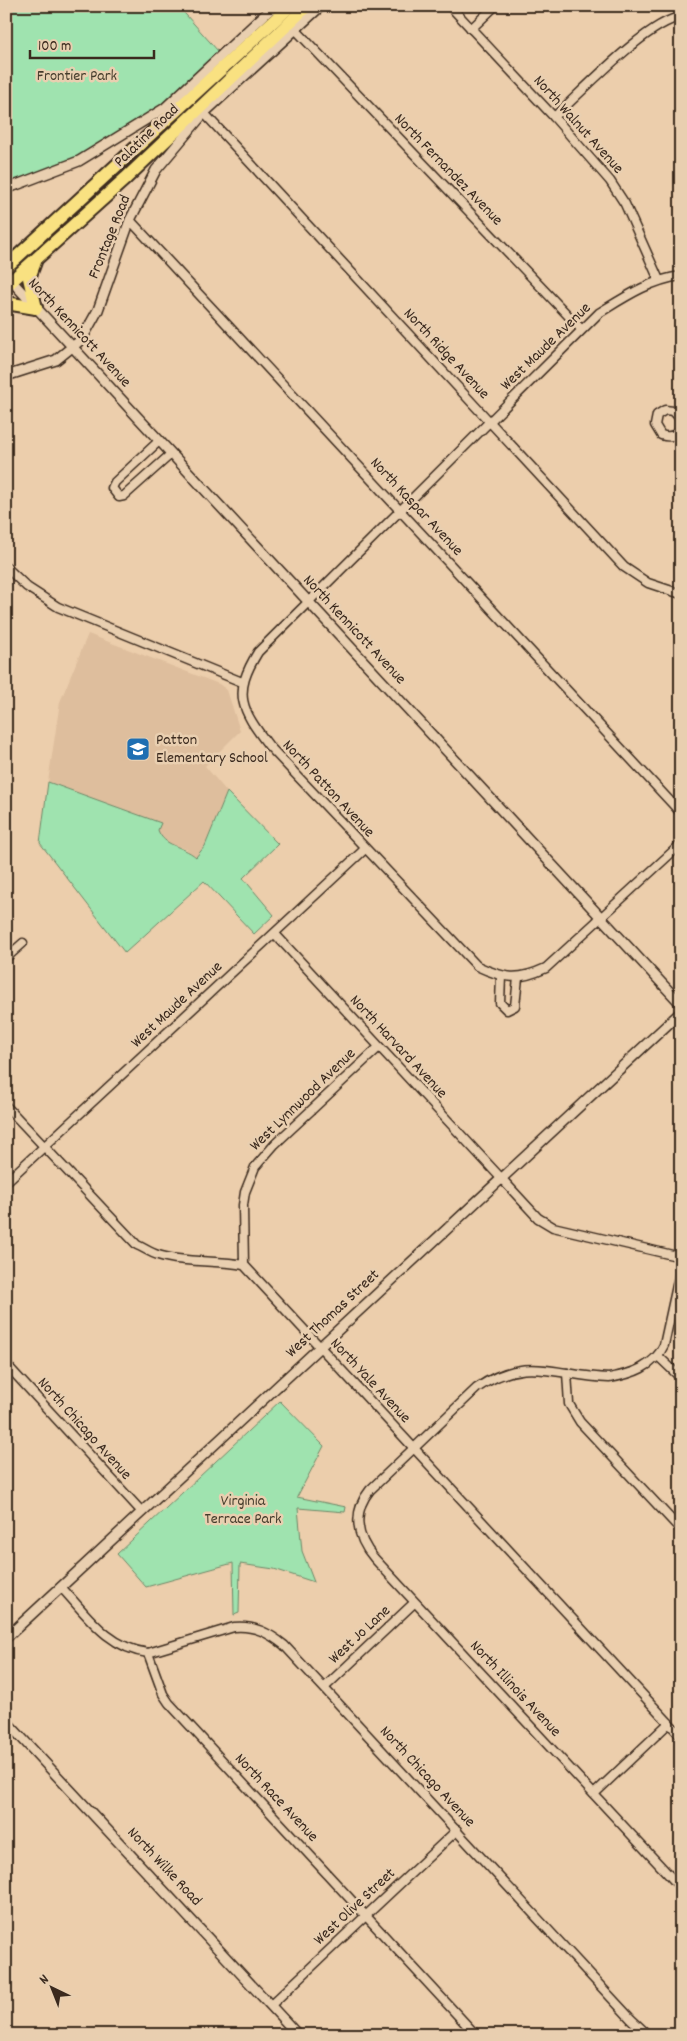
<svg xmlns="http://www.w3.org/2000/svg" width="687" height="2041" viewBox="0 0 687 2041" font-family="Dekko,sans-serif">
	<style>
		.built { fill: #debe9d }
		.green { fill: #9fe3af; stroke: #6d8666 }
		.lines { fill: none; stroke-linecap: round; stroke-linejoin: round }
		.minor-casing { stroke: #3b2a1e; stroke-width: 11 }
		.tertiary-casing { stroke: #3b2a1e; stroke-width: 12 }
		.trunk-casing { stroke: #3b2a1e; stroke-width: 16 }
		.minor { stroke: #e9cfb0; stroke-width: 8 }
		.tertiary { stroke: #e9cfb0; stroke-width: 9 }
		.trunk { stroke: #f9e181; stroke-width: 12 }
		.labels { text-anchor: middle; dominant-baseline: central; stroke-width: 5; stroke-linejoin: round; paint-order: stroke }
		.park-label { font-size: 16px; fill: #453c2c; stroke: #e9cfb0 }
		.street-label { font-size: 16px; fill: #3b2a1e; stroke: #e9cfb0 }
		.poi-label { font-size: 16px; fill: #3b2a1e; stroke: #e9cfb0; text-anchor: start }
	</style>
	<rect width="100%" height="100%" fill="#ecceac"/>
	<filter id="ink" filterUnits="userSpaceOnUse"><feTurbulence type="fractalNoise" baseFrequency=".02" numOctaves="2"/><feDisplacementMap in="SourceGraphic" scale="10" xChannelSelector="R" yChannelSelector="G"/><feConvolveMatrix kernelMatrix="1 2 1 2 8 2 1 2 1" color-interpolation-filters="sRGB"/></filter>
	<g filter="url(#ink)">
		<path class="built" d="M 88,634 L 219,684 L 227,690 L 240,731 L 205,766 L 227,792 L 205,846 L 196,857 L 186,849 L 167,843 L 160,836 L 158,830 L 160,823 L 48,782 L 60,702 Z"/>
		<g class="green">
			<path d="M 6,6 L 178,6 L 218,51 L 164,103 L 80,156 L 6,185 Z"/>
			<path d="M 48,782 L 161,823 L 158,830 C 164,847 182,845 196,857 L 205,846 L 227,792 L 278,844 L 243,878 L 274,915 L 254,934 L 204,881 L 125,953 L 40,843 Z"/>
			<path d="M 280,1401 L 324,1446 L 297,1497 L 346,1507 L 345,1512 L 298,1508 L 302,1551 L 314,1582 L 274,1569 L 240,1564 L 239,1613 L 234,1615 L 233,1563 L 146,1587 L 117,1554 Z"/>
		</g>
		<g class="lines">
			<g class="minor-casing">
				<g id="minor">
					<path d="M 450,6 L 554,117 L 610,181 L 625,204 L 659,280"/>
					<path d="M 471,29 L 495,6"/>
					<path d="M 296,30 L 581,329"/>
					<path d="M 204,113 L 624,567 L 648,583 L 681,594"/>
					<path d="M 554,117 C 581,93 648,21 681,17"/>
					<path d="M 130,220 L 681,813"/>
					<path d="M 681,276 C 650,280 625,297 599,313 L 258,652 C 232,694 241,709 269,746 L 477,966 C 505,979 518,981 546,968 L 681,844"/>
					<path d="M 681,419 L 673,411 L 665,410 L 657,415 L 655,425 L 661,435 C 670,438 677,436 681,427"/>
					<path d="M 159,441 L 115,482 L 112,488 L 119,497 L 124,496 L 171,454"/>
					<path d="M 6,567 L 27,587 L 58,607 L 242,682"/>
					<path d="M 275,934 L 538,1218 L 553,1227 L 681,1257"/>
					<path d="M 6,958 L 23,943"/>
					<path d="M 501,976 L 500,1003 L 507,1010 L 515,1006 L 518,978"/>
					<path d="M 6,1106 L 137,1245 C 144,1248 151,1253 158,1255 C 182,1263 217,1260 244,1265 L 681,1736"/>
					<path d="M 6,1182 L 365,849"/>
					<path d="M 244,1265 L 243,1205 L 245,1192 L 255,1167 L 275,1144 L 379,1047"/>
					<path d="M 681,1267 L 664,1345 C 654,1367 632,1374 609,1378 C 556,1376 526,1354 477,1388 L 370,1490 C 352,1512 356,1537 374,1558 L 681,1888"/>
					<path d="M 659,1357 L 681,1378"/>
					<path d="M 6,1364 L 142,1512"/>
					<path d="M 567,1373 L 569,1404 L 580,1422 L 681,1530"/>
					<path d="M 61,1587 C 87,1615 108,1648 148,1653 L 234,1627 C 254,1625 269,1633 284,1645 L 631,2019 L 648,2035"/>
					<path d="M 148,1653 L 163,1694 L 169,1703 L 476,2035"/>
					<path d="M 325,1687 L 414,1603"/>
					<path d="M 594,1794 L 669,1723"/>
					<path d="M 272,2004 L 457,1830"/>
				</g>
			</g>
			<g class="tertiary-casing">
				<g id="tertiary">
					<path d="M 6,189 L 79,161 L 165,108 L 274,6"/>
					<path d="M 6,275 L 681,1004"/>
					<path d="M 6,376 L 56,360 L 82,339 L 98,310 L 130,220 L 156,170 L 204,113 L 321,6"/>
					<path d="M 6,1638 L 681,1012"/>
					<path d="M 6,1721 L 298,2035"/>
				</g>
			</g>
			<g class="trunk-casing">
				<g id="trunk">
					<path d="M 35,262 L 29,278 L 36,308"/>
					<path d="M 6,267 L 290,6"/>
					<path d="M 6,286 L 126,178 L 307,6"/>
					<path d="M 6,303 L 36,308"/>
				</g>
			</g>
			<use href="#minor" class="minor"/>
			<use href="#tertiary" class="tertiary"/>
			<use href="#trunk" class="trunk"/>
		</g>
	</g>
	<defs>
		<g id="school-square" transform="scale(1.25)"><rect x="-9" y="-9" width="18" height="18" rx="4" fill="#1f6fb2" stroke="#e9cfb0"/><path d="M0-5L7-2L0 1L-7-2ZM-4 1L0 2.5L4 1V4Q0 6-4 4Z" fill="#fff"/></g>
	</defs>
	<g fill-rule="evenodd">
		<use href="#school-square" x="138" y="749"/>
	</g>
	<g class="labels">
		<g class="park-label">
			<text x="77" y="76">Frontier Park</text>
			<text x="243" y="1501">Virginia<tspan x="243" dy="18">Terrace Park</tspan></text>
		</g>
		<g class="street-label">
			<text transform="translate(578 125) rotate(48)">North Walnut Avenue</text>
			<text transform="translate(147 136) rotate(-44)">Palatine Road</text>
			<text transform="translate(448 170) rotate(46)">North Fernandez Avenue</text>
			<text transform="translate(110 237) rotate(-68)">Frontage Road</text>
			<text transform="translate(79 333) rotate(47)">North Kennicott Avenue</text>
			<text transform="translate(546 347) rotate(-44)">West Maude Avenue</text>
			<text transform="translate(446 354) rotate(47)">North Ridge Avenue</text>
			<text transform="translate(416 507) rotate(47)">North Kaspar Avenue</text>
			<text transform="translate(354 630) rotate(47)">North Kennicott Avenue</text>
			<text transform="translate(328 789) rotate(47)">North Patton Avenue</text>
			<text transform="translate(177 1005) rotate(-43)">West Maude Avenue</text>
			<text transform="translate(398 1047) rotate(47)">North Harvard Avenue</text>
			<text transform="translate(303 1100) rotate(-44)">West Lynnwood Avenue</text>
			<text transform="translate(333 1314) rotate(-43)">West Thomas Street</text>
			<text transform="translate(370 1381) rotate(47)">North Yale Avenue</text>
			<text transform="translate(84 1429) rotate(48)">North Chicago Avenue</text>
			<text transform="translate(360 1635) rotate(-43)">West Jo Lane</text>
			<text transform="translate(515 1689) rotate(47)">North Illinois Avenue</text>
			<text transform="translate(427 1777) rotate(47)">North Chicago Avenue</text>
			<text transform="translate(276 1798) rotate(47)">North Race Avenue</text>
			<text transform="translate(164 1867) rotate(47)">North Wilke Road</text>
			<text transform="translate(355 1907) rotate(-43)">West Olive Street</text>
		</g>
		<g class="poi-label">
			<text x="156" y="740">Patton<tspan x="156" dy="18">Elementary School</tspan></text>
		</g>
	</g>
	<rect width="687" height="2041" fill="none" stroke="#e9cfb0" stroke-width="25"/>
	<rect x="12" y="12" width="662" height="2016" fill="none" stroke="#3b2a1e" stroke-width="2" filter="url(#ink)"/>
	<g transform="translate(52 1988) rotate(317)" stroke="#e9cfb0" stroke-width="4" paint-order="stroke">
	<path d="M0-4L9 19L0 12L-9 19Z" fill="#3b2a1e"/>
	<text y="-8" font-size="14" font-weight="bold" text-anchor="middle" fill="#3b2a1e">N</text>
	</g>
	<path d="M30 50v8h124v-8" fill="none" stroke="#3b2a1e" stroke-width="2.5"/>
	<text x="38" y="50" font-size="15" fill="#3b2a1e" stroke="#e9cfb0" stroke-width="4" paint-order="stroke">100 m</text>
</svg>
